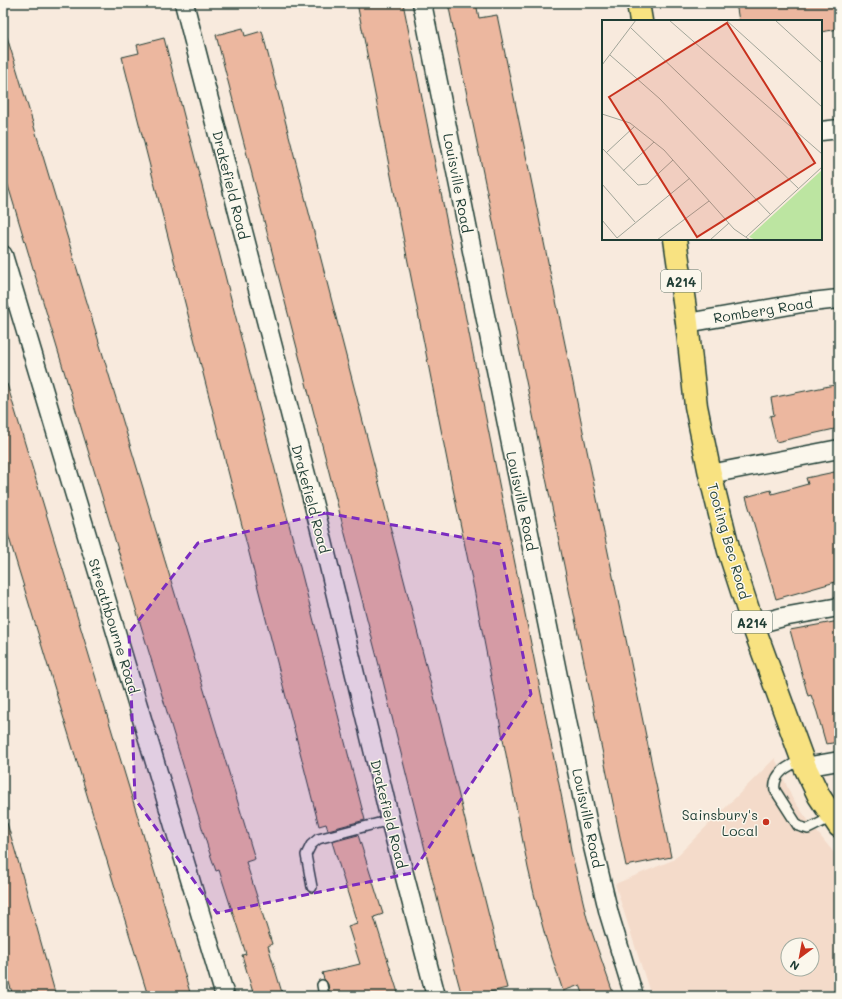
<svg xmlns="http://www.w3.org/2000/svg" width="842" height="999" viewBox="0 0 842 999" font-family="Mali,sans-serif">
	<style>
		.built { fill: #f4dbca; fill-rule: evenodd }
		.building { fill: #ecb79f; stroke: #1f3d34 }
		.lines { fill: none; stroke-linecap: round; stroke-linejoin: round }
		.service-casing { stroke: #1f3d34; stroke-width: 12 }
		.minor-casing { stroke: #1f3d34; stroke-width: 21 }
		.trunk-casing { stroke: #1f3d34; stroke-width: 25 }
		.service { stroke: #fbf7ec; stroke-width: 9 }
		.minor { stroke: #fbf7ec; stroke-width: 18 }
		.trunk { stroke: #f8e281; stroke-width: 22 }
		.marked { fill: #7b2cbf; fill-opacity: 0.2; stroke: #7b2cbf; stroke-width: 3; stroke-dasharray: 8 5; stroke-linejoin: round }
		.poi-dot { fill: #c8321e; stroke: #fbf7ec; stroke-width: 1.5 }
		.labels { text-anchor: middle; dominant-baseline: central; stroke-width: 3; stroke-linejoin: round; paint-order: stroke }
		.shield { fill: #fbf7ec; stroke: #61756b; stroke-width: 1 }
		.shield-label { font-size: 13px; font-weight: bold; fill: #1f3d34 }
		.street-label { font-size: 14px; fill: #1f3d34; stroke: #fbf7ec }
		.poi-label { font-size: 14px; fill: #1f3d34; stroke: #fbf7ec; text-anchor: end }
		.inset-road { fill: none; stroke: #a1a599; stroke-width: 1 }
		.view { fill: #c8321e; fill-opacity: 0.15; stroke: #c8321e; stroke-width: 2 }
		.inset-edge { fill: none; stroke: #1f3d34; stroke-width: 2 }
	</style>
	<rect width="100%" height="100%" fill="#f8eadd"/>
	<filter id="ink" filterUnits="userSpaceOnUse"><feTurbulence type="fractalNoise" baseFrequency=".025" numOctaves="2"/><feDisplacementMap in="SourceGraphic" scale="8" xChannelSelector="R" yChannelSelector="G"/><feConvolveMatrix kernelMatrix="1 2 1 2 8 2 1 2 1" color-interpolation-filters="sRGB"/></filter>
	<g filter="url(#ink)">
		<path class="built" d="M 775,758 L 792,798 L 813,827 L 839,859 L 839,996 L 651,996 L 615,884 L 673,860 ZM 788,945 L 812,945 L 812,969 L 788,969 Z"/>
		<g class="building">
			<path d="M 357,3 L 403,3 L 567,824 L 571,851 L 587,918 L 614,996 L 584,996 L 580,985 L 563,991 L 546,939 L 536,902 L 528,868 L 474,589 L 448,465 Z"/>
			<path d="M 448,3 L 476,3 L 479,18 L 497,15 L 671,857 L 626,866 Z"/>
			<path d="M 736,3 L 836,3 L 838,29 L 821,32 L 821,21 L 739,21 Z"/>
			<path d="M 243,28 L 245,36 L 262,31 L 436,704 L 507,988 L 490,992 L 491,996 L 462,996 L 455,970 L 380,669 L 216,35 Z"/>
			<path d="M 7,37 L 255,859 L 246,862 L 272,944 L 268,946 L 283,996 L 254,996 L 242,955 L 246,954 L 219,870 L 216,871 L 209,851 L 3,169 L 3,38 Z"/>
			<path d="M 164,38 L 365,820 L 328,830 L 326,824 L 319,826 L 122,57 L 139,53 L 137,45 Z"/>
			<path d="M 7,384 L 159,887 L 191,996 L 148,996 L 3,518 L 3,385 Z"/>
			<path d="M 839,384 L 839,428 L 776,442 L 770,416 L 774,415 L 771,398 Z"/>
			<path d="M 839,471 L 839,581 L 776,599 L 746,497 L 771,490 L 772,494 L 808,484 L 806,478 Z"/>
			<path d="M 839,621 L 839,742 L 826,744 L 817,712 L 811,695 L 808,696 L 790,630 Z"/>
			<path d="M 7,823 L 21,871 L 56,996 L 13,996 L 3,962 L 3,824 Z"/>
			<path d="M 358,835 L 383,914 L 374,917 L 399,996 L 330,996 L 328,984 L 324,979 L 322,973 L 360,964 L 348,926 L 357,923 L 332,842 Z"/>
		</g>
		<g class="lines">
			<g class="service-casing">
				<g id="service">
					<path d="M 802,760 C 790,765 772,773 775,790 L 798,826 L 808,829 L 832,817"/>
					<path d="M 312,887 L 306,855 L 311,845 L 318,839 L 390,820"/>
					<path d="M 322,985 L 324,996"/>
				</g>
			</g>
			<g class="minor-casing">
				<g id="minor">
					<path d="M 184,3 L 321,533 L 390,820 L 436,996"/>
					<path d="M 422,3 L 589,830 L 609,914 L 634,996"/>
					<path d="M 821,131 L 839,129"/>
					<path d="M 3,255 L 225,996"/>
					<path d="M 687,323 L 802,303 L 839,299"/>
					<path d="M 710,474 L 839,449"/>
					<path d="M 753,625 L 783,617 L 839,607"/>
					<path d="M 805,767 L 839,761"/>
				</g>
			</g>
			<g class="trunk-casing">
				<g id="trunk">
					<path d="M 638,3 L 641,21"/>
					<path d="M 675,239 L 687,323 L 696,406 L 710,474 L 729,551 L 753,625 L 805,767 L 819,796 L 839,826"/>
				</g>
			</g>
			<use href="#service" class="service"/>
			<use href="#minor" class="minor"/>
			<use href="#trunk" class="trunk"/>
		</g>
	</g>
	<path class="marked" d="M 326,513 L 500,544 L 531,694 L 412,873 L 217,913 L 135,799 L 129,633 L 198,543 Z"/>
	<circle class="poi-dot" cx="766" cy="822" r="4"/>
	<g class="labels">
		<g class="shield">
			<rect x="661" y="270" width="40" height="22" rx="3"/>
			<rect x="732" y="611" width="40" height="22" rx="3"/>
		</g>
		<g class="shield-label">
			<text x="681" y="281">A214</text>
			<text x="752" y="622">A214</text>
		</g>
		<g class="street-label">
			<text transform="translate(458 183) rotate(79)">Louisville Road</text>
			<text transform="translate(231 185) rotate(76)">Drakefield Road</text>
			<text transform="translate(763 310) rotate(-9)">Romberg Road</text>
			<text transform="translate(311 499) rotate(75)">Drakefield Road</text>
			<text transform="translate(522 501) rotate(78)">Louisville Road</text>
			<text transform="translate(729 541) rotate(74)">Tooting Bec Road</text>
			<text transform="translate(114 626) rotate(73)">Streathbourne Road</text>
			<text transform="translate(389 814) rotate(76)">Drakefield Road</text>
			<text transform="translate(588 818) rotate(78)">Louisville Road</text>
		</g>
		<g class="poi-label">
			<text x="758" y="814">Sainsbury's<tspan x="758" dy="16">Local</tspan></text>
		</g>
	</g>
	<g transform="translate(602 20)">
		<rect width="220" height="220" fill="#f8eadd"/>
		<path d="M 220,150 L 220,220 L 154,220 L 147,217 Z" fill="#bce5a1"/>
		<path class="inset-road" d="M 67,0 L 220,134M 124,0 L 220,87M 173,0 L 220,43M 29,8 L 197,169M 8,35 L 58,79 L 169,195M 0,45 L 34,0M 0,94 L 28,103 L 62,130 L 132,209 L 148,220M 0,128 L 36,165 L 45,164 L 71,140M 4,133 L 33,106M 21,151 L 52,122M 0,164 L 33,202M 0,200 L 15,218 L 88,158M 144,217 L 220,147M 55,220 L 107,181M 108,220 L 127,203"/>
		<path class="view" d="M 125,3 L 213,143 L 95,217 L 7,77 Z"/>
		<rect width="220" height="220" class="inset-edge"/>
	</g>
	<rect width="842" height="999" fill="none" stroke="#fbf7ec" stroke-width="16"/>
	<rect x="8" y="8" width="826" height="983" fill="none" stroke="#1f3d34" stroke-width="1.5" filter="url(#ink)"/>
	<g transform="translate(800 957) rotate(212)"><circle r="19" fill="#fbf7ec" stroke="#a3ada2"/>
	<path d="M0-3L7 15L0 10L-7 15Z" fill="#c8321e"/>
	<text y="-6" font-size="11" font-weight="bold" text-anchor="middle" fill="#1f3d34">N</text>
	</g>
</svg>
